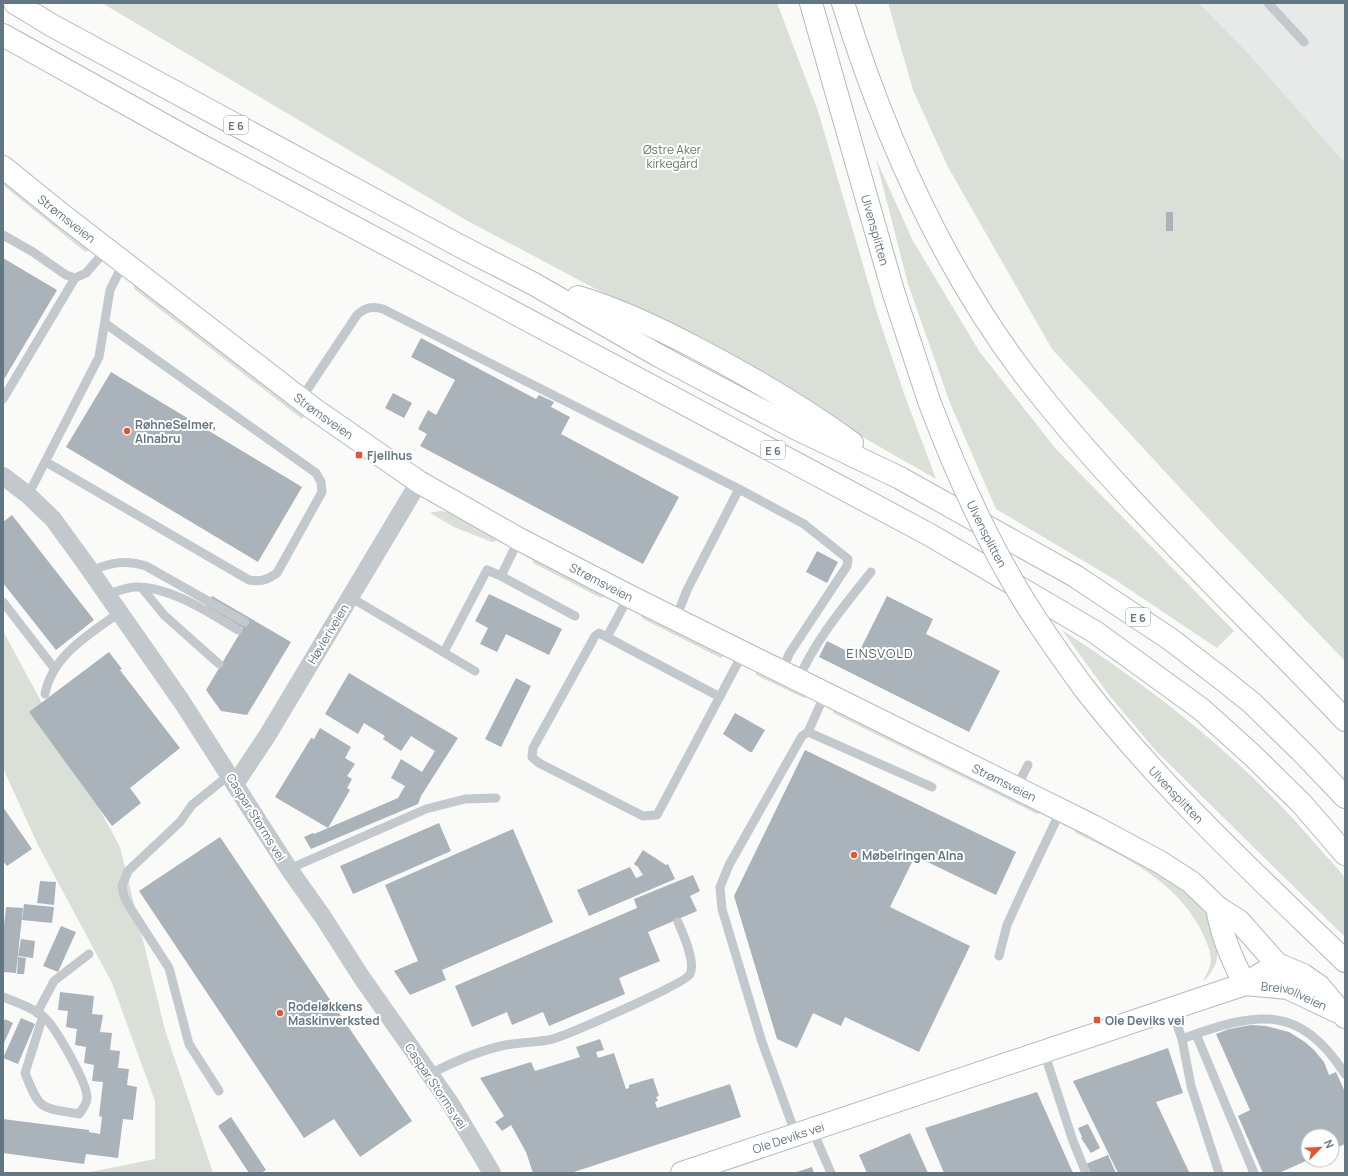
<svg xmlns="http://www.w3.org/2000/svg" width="1348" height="1176" viewBox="0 0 1348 1176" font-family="Manrope,sans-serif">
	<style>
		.built { fill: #e8e9e9 }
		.green { fill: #dadfd7 }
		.building { fill: #aab3b9 }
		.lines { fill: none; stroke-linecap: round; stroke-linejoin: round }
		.secondary-casing { stroke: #b3babf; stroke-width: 24 }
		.highway-casing { stroke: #b4b9bd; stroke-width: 24 }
		.lane { stroke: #c3c8cc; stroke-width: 9 }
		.street { stroke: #c3c8cc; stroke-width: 18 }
		.secondary { stroke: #fff; stroke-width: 22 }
		.highway { stroke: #fff; stroke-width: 22 }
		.highway-bridge-casing { stroke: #b4b9bd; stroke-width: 24; stroke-linecap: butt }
		.highway-bridge { stroke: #fff; stroke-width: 22 }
		.poi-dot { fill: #e4572e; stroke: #fff; stroke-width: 1.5 }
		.labels { text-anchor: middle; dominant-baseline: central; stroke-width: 4; stroke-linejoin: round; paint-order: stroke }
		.shield { fill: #fff; stroke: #939fa8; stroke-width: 1 }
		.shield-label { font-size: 11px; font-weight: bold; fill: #657683 }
		.park-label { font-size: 12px; fill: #687a64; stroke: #fff }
		.street-label { font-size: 12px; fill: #657683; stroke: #fff }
		.poi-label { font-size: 12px; font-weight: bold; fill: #657683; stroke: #fff; text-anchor: start }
		.neighbourhood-label { font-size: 13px; letter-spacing: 1px; fill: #57646e; stroke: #fff }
	</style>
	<rect width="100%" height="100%" fill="#fafaf8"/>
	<path class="built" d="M 1199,3 L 1345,3 L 1345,201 L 1244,49 Z"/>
	<g class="green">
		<path d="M 102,3 L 777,3 L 818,111 L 877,313 L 906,399 L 936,479 L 705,347 L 466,220 Z"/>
		<path d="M 888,3 L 1199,3 L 1244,49 L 1342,160 L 1345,159 L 1345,661 L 1216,527 L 1052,349 L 948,167 L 913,90 Z"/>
		<path d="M 876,159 L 913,241 L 979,351 L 1055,448 L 1234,631 L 1217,648 L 1114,579 L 996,509 L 950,403 L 908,284 Z"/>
		<path d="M 3,179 L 90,249 L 86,252 L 84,251 L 3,185 Z"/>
		<path d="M 134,283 L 305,414 L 302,419 L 134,289 Z"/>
		<path d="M 439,511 C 459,511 479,528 496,538 L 495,542 L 492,542 L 454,527 L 430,513 Z"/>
		<path d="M 532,557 L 605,594 L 604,597 L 601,598 L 533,563 Z"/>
		<path d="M 642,613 L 725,654 L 724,656 L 721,658 L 643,619 L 641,616 Z"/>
		<path d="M 1062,630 C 1156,691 1245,760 1318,847 C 1323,853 1343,873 1345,879 C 1348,888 1345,926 1345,937 L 1156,751 L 1109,695 Z"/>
		<path d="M 3,631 L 120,847 L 165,1030 L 213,1173 L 85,1173 L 155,1159 L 155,1101 L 112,983 L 38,845 L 3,768 Z"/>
		<path d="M 756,669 L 808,695 L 806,698 L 804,698 L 756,675 Z"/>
		<path d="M 833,707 L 1041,813 L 1037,814 L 833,713 Z"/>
		<path d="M 1076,828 C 1114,848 1187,879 1208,917 C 1211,923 1212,931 1214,938 C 1220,956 1218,964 1206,979 L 1203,981 C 1206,975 1210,968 1211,961 C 1211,951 1206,941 1202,932 C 1177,881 1125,857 1076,833 L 1075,831 Z"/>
	</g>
	<g class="building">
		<rect x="1166" y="212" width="7" height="19"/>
		<path d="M 3,258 L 57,290 L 3,381 Z"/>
		<path d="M 421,338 L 536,399 L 539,395 L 554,402 L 551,407 L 570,417 L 561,434 L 679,497 L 643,564 L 420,446 L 427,434 L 418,429 L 428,410 L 436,415 L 455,380 L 411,357 Z"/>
		<path d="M 111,372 L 302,487 L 258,562 L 66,447 Z"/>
		<path d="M 393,393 L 412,403 L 404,418 L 385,408 Z"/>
		<path d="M 12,515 L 94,620 L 56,650 L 3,583 L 3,522 Z"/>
		<path d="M 817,551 L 838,562 L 827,583 L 806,572 Z"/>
		<path d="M 489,594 L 562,629 L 549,655 L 506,634 L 497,652 L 480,644 L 488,628 L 475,621 Z"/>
		<path d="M 212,596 L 291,642 L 247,715 L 221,711 L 206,690 L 243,628 L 206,606 Z"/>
		<path d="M 887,596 L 933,619 L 926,634 L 1000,671 L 969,732 L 819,657 L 827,641 L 857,656 Z"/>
		<path d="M 109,652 L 122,669 L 120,670 L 180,748 L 130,788 L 141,803 L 112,826 L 29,712 Z"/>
		<path d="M 349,673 L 458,738 L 421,796 L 418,804 L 311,849 L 304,837 L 313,833 L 314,834 L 398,798 L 405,786 L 391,778 L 401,759 L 422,772 L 435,751 L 411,736 L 401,751 L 383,739 L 385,736 L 364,723 L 358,734 L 325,714 Z"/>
		<path d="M 516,678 L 531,686 L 501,747 L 485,739 Z"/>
		<path d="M 735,713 L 765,730 L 752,752 L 750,752 L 723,734 Z"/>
		<path d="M 320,728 L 351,747 L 345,758 L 355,764 L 347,776 L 352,779 L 347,788 L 350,790 L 328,828 L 275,797 L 311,738 L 314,739 Z"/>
		<path d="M 805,750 L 1016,852 L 996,895 L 915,856 L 890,907 L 970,946 L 919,1052 L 845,1017 L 841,1026 L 813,1013 L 797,1048 L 777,1039 L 734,896 Z"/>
		<path d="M 3,807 L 32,849 L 7,866 L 3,861 Z"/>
		<path d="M 439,823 L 451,851 L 353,894 L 340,866 Z"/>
		<path d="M 513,829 L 553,922 L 442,970 L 446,980 L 410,995 L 394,971 L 418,961 L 385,885 Z"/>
		<path d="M 220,837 L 412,1121 L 360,1157 L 334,1119 L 304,1138 L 139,891 Z"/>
		<path d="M 643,850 L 666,865 L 668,864 L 675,879 L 589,916 L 577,890 L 630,867 L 636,878 L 643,875 L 638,867 L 634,864 Z"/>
		<path d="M 693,875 L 700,891 L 690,896 L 697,911 L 648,932 L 660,961 L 619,978 L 625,994 L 549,1026 L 543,1012 L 512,1025 L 507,1012 L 472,1027 L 455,986 L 637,908 L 634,899 Z"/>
		<path d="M 40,881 L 56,882 L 54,905 L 37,903 Z"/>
		<path d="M 24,904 L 54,907 L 52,923 L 22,920 Z"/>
		<path d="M 6,907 L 23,908 L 16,973 L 3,972 L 3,935 Z"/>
		<path d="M 61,926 L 76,932 L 58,972 L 43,966 Z"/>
		<path d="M 21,939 L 35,941 L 33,958 L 18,956 Z"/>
		<path d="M 18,957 L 26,958 L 24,974 L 17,974 Z"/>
		<path d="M 60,992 L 94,996 L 92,1014 L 103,1015 L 100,1032 L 112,1033 L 110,1050 L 120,1051 L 118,1068 L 129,1069 L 127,1085 L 137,1087 L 133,1120 L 123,1119 L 118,1158 L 86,1154 L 84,1164 L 3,1153 L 3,1119 L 89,1130 L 89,1132 L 100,1134 L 102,1117 L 99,1116 L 103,1082 L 92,1081 L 94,1065 L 84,1063 L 86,1047 L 75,1045 L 77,1029 L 66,1027 L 68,1011 L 58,1010 Z"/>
		<path d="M 21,1018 L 35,1024 L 18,1064 L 3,1058 Z"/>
		<path d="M 5,1019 L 13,1023 L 3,1045 L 3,1023 Z"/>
		<path d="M 1251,1025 L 1266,1026 L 1289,1032 L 1305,1042 L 1314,1050 L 1324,1062 L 1329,1075 L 1336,1072 L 1345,1092 L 1345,1144 L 1332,1150 L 1332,1136 L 1308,1136 L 1308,1160 L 1279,1173 L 1263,1173 L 1238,1116 L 1250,1110 L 1216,1034 L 1229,1029 Z"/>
		<path d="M 600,1039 L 604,1050 L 596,1052 L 598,1058 L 614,1053 L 626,1089 L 629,1088 L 629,1085 L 653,1078 L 659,1096 L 656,1097 L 658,1101 L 655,1102 L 657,1108 L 730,1084 L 741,1117 L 571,1173 L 533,1173 L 526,1152 L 511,1125 L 502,1131 L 495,1122 L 504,1116 L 480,1078 L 531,1062 L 535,1071 L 580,1057 L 576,1047 Z"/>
		<path d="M 1168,1048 L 1183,1093 L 1156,1102 L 1189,1172 L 1118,1173 L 1073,1081 Z"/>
		<path d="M 1037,1092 L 1073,1173 L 944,1173 L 925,1128 Z"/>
		<path d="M 231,1117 L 266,1170 L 261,1173 L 249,1173 L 218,1126 Z"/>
		<path d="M 1088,1124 L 1100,1148 L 1091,1153 L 1081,1138 L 1082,1137 L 1078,1128 Z"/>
		<path d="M 910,1133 L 928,1173 L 867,1173 L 859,1155 Z"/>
		<path d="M 1108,1155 L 1116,1173 L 1091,1173 L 1086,1164 Z"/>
		<path d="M 812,1167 L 814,1173 L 794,1173 Z"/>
	</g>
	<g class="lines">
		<g class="secondary-casing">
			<g id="secondary">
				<path id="s1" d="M 3,167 L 61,214 L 311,407 L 419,482 L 519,539 L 629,596 L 1093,826 L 1160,862 L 1191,882 L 1217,907 L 1239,921 L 1277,964 L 1303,975 L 1319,986 L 1345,1017"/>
				<path d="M 1217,907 C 1221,934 1232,960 1245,984"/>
				<path id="s2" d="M 1245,984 L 1288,988 L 1336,1011"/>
				<path id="s3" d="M 682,1173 L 1245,984 L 1277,964"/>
			</g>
		</g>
		<g class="highway-casing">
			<g id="highway">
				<path d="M 15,3 L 53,26 L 458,245 L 532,283 L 661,357 L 795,428 L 900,478 L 1075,576 L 1170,639 L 1222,679 L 1252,703 L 1304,754 L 1345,797"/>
				<path id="s4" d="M 811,3 L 893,291 L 929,401"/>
				<path d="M 843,3 C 884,135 940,263 1024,374 C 1120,499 1237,605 1345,720"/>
				<path d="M 3,35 L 191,140 L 930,535 L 1095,632 L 1201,709 L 1252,755 L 1302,804 L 1345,854"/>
				<path d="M 578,297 C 619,309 660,329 698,349 C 751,377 803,407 852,443"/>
				<path id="s5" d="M 1084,688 C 1162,788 1254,873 1345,961"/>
			</g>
		</g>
		<g class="lane">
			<path d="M 1268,3 L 1304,42"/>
			<path d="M 3,235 L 33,252 L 66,275 L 75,278 L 86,273 L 107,249"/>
			<path d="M 3,399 L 75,278"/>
			<path d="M 301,399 L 357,315 C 366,307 372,306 383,309 L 739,489 L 687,590 L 676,618"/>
			<path d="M 46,462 L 249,580 C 261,582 267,580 277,573 L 322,492 L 321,482 L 316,473 L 106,324"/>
			<path d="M 739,489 L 804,524 L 848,559 L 847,566 L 789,654 L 782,672"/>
			<path d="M 28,495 L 99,357 L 110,290 L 124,262"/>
			<path d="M 90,571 C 110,563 125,559 146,566 L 245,622"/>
			<path d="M 501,576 L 575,616"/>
			<path d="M 142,588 L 164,615 L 219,664"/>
			<path d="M 107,595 C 115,592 124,588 134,587 C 168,585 210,613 238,630"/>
			<path d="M 350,597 L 475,671"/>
			<path d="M 3,602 L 54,668"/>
			<path d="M 607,637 L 629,596"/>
			<path d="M 444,652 L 487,570 L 501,576 L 519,539"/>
			<path d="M 798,680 C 816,639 844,606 871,572"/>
			<path d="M 45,694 C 52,656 89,634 119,613"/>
			<path d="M 720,697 L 599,633 L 595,636 L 533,748 L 532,757 L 539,763 L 643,816 L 657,815 L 743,653"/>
			<path d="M 808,732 L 932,787"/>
			<path d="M 1016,788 L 1028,765"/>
			<path d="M 289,869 L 426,809 L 465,799 L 496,798"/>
			<path d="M 999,956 L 1007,925 L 1022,892 L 1061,810"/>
			<path d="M 3,997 C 16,1002 34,1008 44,1017 C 56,1028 88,1084 87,1098 C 87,1104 82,1110 79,1114 C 40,1107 40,1111 25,1073 L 43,1016"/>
			<path d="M 1172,1010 L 1182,1039 L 1191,1086 L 1219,1173"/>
			<path d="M 37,1013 L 54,981 L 89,954"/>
			<path d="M 1196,1034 L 1254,1173"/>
			<path d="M 1182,1039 C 1254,1013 1298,1001 1345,1074"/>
			<path d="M 1044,1052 L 1073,1141 L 1086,1173"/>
			<path d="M 430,1074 C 453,1062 476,1052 501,1046 C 518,1042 536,1043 553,1039 C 569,1034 685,984 690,974 C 696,962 683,934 678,922"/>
			<path d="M 219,1091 L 189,1044 L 169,968 L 129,906 L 124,896 L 122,886 L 128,871 L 180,822 L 192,805 L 229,775"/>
			<path d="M 812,1129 L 831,1173"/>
			<path d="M 796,1135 L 762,1042 L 722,909 L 720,887 L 729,865 L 802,736 L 808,732 L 825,694"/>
		</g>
		<g class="street">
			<path d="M 3,476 L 28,495 L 53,519 L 85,563 L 182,702 L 289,869 L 323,917 L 362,978 L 450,1103 L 492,1173"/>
			<path d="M 235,784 L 267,736 L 419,482"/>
		</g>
		<use href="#secondary" class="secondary"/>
		<use href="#highway" class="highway"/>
		<g class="highway-bridge-casing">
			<g id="highway-bridge">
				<path id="s6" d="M 929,401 C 952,462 978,521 1010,577 C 1032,616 1058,652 1084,688"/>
			</g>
		</g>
		<use href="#highway-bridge" class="highway-bridge"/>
	</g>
	<g class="poi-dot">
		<circle cx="127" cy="431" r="4"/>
		<rect x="355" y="451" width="8" height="8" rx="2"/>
		<circle cx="854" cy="855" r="4"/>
		<circle cx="280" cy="1013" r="4"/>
		<rect x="1093" y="1016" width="8" height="8" rx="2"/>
	</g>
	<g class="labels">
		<g class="shield">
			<rect x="224" y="116" width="24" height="18" rx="3"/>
			<rect x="761" y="441" width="24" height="18" rx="3"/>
			<rect x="1126" y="608" width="24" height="18" rx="3"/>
		</g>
		<g class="shield-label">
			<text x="236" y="125">E 6</text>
			<text x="773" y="450">E 6</text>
			<text x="1138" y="617">E 6</text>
		</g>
		<g class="park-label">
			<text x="672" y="149">Østre Aker<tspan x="672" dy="14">kirkegård</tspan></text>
		</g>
		<g class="street-label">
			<text stroke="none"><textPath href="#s1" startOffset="82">Strømsveien</textPath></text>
			<text stroke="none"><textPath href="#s4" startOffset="236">Ulvensplitten</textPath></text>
			<text stroke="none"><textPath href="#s1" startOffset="406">Strømsveien</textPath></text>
			<text stroke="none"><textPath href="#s6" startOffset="145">Ulvensplitten</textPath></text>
			<text stroke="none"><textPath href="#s1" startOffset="730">Strømsveien</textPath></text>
			<text transform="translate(328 634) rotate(-59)">Høvleriveien</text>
			<text stroke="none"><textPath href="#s1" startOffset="1180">Strømsveien</textPath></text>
			<text stroke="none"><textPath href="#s5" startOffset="141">Ulvensplitten</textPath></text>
			<text transform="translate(256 817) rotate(58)">Caspar Storms vei</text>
			<text stroke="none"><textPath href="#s2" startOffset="51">Breivollveien</textPath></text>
			<text transform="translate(436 1086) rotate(56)">Caspar Storms vei</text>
			<text stroke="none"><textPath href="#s3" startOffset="112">Ole Deviks vei</textPath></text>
		</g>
		<g class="poi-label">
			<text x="135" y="424">RøhneSelmer,<tspan x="135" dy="14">Alnabru</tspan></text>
			<text x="367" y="455">Fjellhus</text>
			<text x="862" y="855">Møbelringen Alna</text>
			<text x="288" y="1006">Rodeløkkens<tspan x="288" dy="14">Maskinverksted</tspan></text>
			<text x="1105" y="1020">Ole Deviks vei</text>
		</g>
		<g class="neighbourhood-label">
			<text x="880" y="653">EINSVOLD</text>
		</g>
	</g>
	<rect width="1348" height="1176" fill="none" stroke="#657683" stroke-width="8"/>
	<g transform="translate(1320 1148) rotate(66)"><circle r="19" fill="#ffffff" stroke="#c1c8cd"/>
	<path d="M0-3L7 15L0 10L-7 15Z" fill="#e4572e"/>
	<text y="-6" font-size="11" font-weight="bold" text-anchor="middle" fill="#657683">N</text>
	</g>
</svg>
